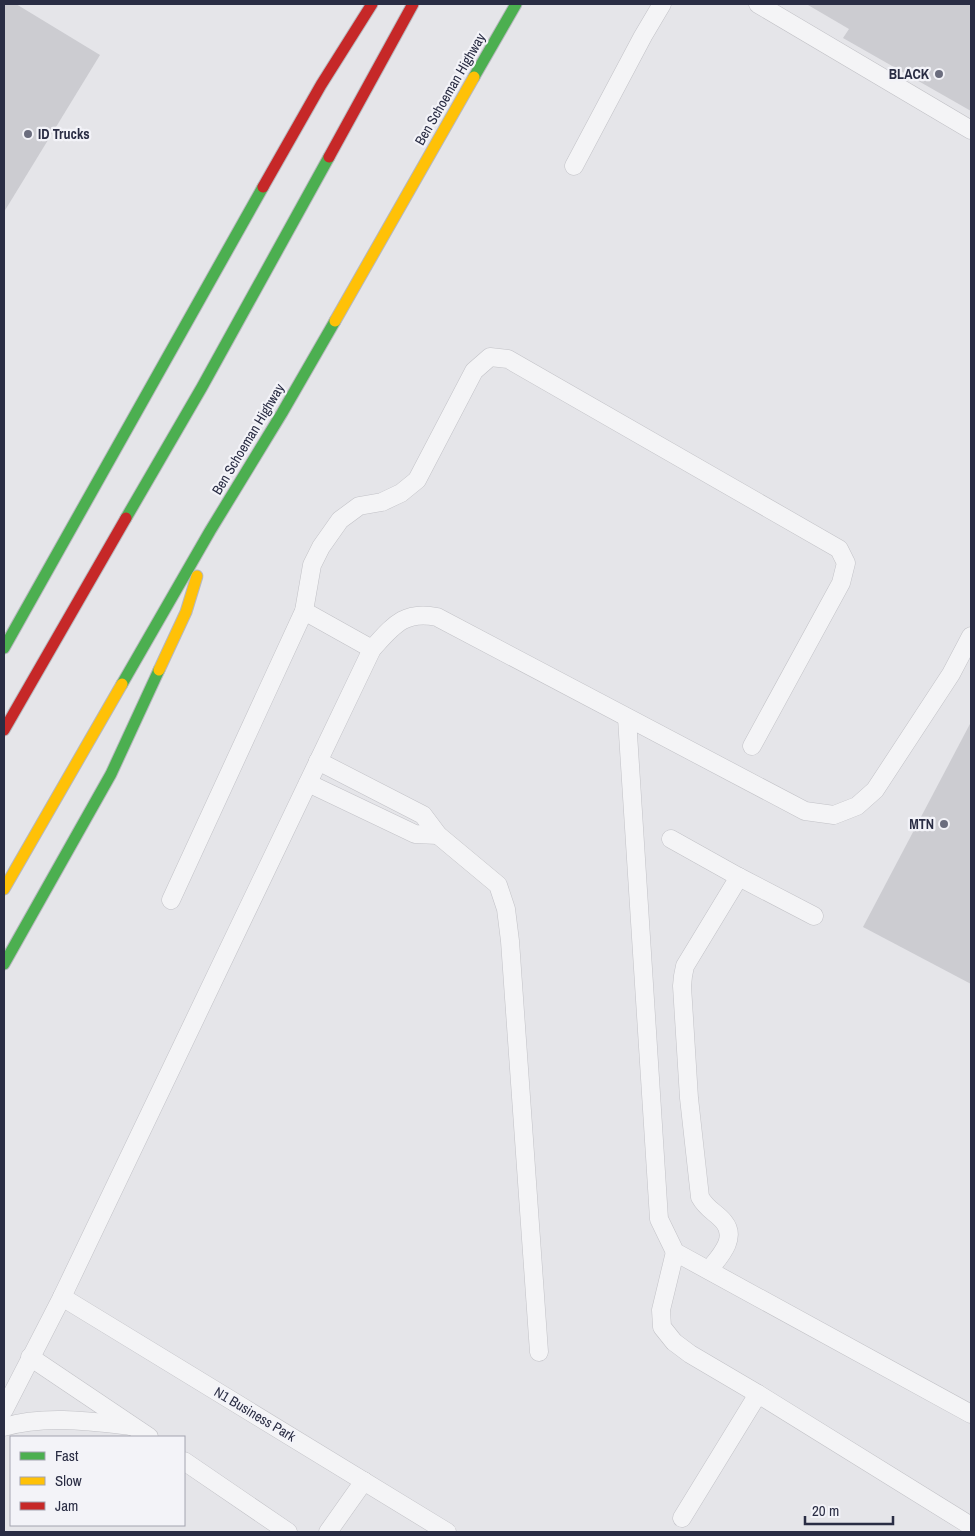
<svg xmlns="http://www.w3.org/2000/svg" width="975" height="1536" viewBox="0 0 975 1536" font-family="'Archivo Narrow',sans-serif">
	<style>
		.building { fill: #ccccd1 }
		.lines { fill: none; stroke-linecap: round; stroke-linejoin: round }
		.lane-casing { stroke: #c2c2c7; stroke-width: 19 }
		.fast-casing { stroke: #b7b8be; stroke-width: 13 }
		.slow-casing { stroke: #b7b8be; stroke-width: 13 }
		.jam-casing { stroke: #b7b8be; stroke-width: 13 }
		.lane { stroke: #f4f4f6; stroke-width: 18 }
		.fast { stroke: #4caf50; stroke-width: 11 }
		.slow { stroke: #ffc107; stroke-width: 11 }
		.jam { stroke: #c62828; stroke-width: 11 }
		.poi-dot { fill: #6b6d7e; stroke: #f3f3f8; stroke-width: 2 }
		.labels { text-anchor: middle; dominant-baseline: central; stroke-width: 4.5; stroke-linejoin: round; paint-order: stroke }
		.poi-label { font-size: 14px; font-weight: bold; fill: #2a2d44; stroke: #f3f3f8; text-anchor: end }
		.street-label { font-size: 14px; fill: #2a2d44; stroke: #f3f3f8 }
	</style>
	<rect width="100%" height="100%" fill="#e5e5e9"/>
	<g class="building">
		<path d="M 4,4 L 16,4 L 100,55 L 4,212 Z"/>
		<path d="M 809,4 L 971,4 L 971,111 L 843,38 L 849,29 L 808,5 Z"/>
		<path d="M 971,722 L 971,984 L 863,927 Z"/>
	</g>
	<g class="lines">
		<g class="lane-casing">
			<g id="lane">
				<path d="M 758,4 L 971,130"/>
				<path d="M 574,166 L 643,36 L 662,4"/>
				<path d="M 304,611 L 372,649"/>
				<path d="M 627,718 L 659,1219 L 675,1252 L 971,1414"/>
				<path d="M 318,761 L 423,815 L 438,835 L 498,885 L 506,909 L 510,941 L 539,1352"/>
				<path d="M 308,783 L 415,834 L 438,835"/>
				<path d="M 671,839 L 739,877 L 814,916"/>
				<path d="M 171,900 L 304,611 L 312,565 L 321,547 L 340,520 L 359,506 L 382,502 L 401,493 L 417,480 L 474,371 L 490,357 L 508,359 L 839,549 L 846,563 L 841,583 L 752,746"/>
				<path d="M 675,1252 L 661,1310 L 662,1327 L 674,1342 L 690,1354 L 758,1394 L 971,1526"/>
				<path d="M 709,1270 C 718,1258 738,1239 724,1222 C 716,1212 707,1210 700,1197 L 689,1098 L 682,986 L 683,976 L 685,966 L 739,877"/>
				<path d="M 62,1297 L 447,1532"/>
				<path d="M 30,1357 L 149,1437"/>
				<path d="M 4,1410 L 62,1297 L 372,649 C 393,626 404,610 437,617 L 805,811 L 834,815 L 857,806 L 875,790 L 951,674 L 971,636"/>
				<path d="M 4,1427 C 44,1415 88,1421 130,1426"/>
				<path d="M 184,1461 L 288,1532"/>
				<path d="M 682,1518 L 758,1394"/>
				<path d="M 328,1532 L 364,1481"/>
			</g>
		</g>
		<g class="fast-casing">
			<g id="fast">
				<path d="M 474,77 L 516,4"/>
				<path d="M 126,518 L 202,387 L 329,157"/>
				<path d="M 4,648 L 263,187"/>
				<path d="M 122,684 L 210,531 L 282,413 L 335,321"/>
				<path d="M 4,964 L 111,774 L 159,670"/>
			</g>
		</g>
		<g class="slow-casing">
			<g id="slow">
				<path d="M 335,321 L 474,77"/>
				<path d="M 159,670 L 186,612 L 197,576"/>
				<path d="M 4,889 L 122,684"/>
			</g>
		</g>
		<g class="jam-casing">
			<g id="jam">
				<path d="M 329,157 L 413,4"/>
				<path d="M 263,187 L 321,85 L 372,4"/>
				<path d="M 4,730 L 126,518"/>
			</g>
		</g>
		<use href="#lane" class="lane"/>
		<use href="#fast" class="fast"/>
		<use href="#slow" class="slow"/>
		<use href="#jam" class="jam"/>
	</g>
	<g class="poi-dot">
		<circle cx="939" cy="74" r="5"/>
		<circle cx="28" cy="134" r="5"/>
		<circle cx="944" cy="824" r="5"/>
	</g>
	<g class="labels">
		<g class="poi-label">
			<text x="929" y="74">BLACK</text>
			<text x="38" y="134" text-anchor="start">ID Trucks</text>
			<text x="934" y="824">MTN</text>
		</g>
		<g class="street-label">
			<text transform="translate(450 89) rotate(-60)">Ben Schoeman Highway</text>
			<text transform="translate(248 439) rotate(-59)">Ben Schoeman Highway</text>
			<text transform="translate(255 1414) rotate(31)">N1 Business Park</text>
		</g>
	</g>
	<rect width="975" height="1536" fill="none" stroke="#2a2d44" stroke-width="10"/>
	<rect x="10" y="1436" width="175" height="90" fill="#f3f3f8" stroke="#a3a4b0"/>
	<rect x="20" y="1452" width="25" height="8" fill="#4caf50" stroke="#a3a4b0"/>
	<text x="55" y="1461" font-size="15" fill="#2a2d44">Fast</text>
	<rect x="20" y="1477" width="25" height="8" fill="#ffc107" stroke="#a3a4b0"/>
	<text x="55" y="1486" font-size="15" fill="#2a2d44">Slow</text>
	<rect x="20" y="1502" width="25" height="8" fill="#c62828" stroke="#a3a4b0"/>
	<text x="55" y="1511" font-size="15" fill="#2a2d44">Jam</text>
	<path d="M805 1516v8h88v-8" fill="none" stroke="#2a2d44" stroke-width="2.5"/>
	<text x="812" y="1516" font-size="15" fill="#2a2d44" stroke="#f3f3f8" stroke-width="4" paint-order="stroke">20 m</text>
</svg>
